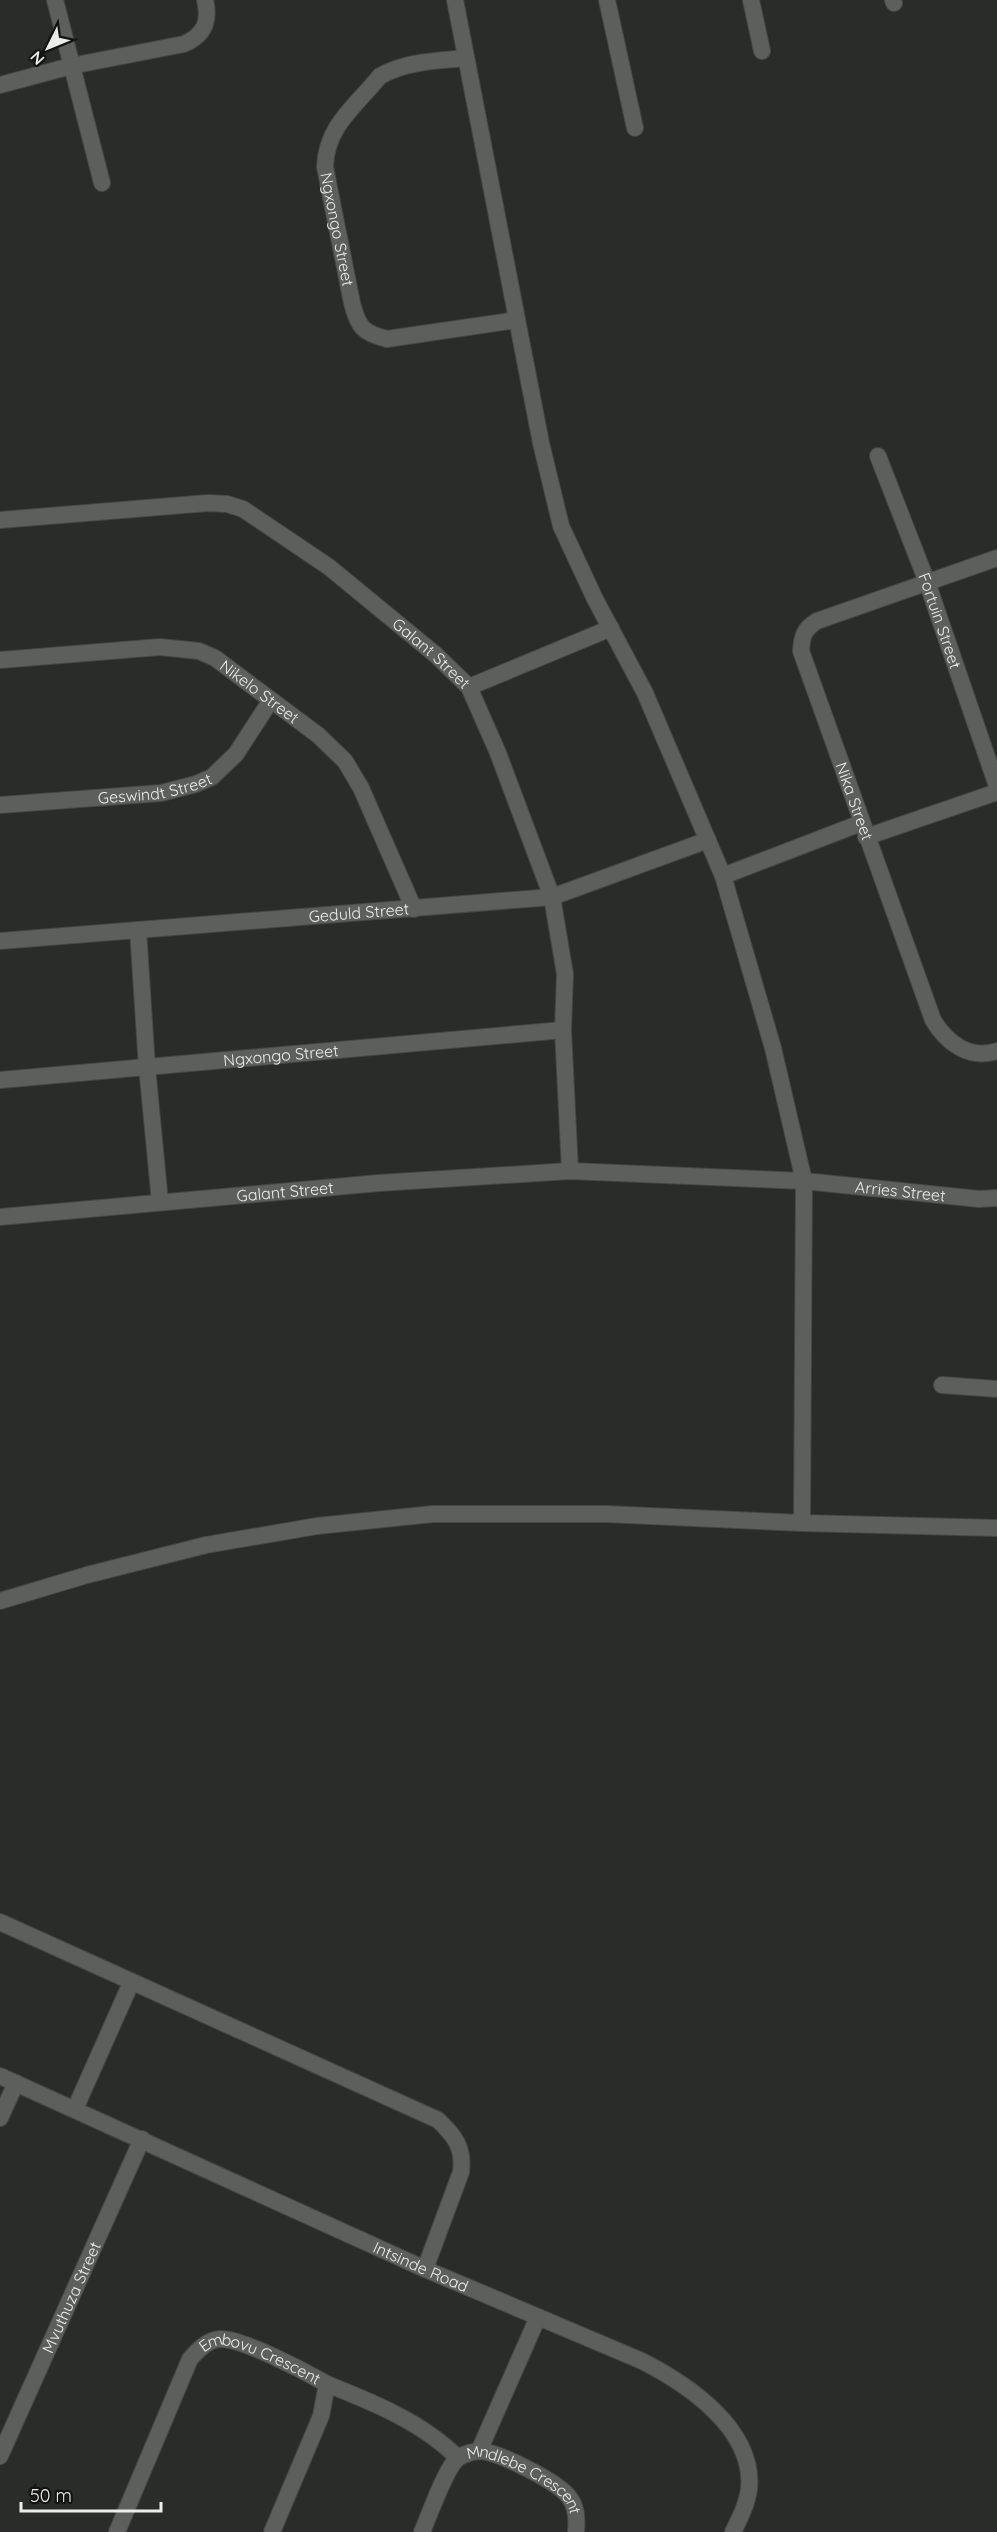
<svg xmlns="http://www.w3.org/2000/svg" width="997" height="2532" viewBox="0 0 997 2532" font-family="Quicksand,sans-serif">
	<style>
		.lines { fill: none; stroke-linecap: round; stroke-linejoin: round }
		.minor-casing { stroke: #444743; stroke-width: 18 }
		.tertiary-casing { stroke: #444743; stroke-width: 18 }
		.minor { stroke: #5d5f5d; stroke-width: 16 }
		.tertiary { stroke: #5d5f5d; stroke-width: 16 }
		.labels { text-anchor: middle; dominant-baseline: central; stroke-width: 4.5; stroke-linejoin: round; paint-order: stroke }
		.street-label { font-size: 16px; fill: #ebedea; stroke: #131412 }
	</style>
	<rect width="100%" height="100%" fill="#292c28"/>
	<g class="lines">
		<g class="minor-casing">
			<g id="minor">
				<path d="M 55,0 L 102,183"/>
				<path d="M 607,0 L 635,128"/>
				<path d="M 751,0 L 762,51"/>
				<path d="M 893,0 L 894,3"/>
				<path id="s1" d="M 466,58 C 437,61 406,61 380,76 C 356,106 326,126 325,167 L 352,303 C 358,327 363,333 387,339 L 517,320"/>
				<path d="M 0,85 L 71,66 L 184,44 C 205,35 210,21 205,0"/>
				<path id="s2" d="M 878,456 L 927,582 L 997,786"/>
				<path id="s3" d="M 0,520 L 208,503 L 227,504 L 243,509 L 329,567 L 436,655 L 469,687 L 498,753 L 552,897 L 565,974 L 563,1030 L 570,1171"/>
				<path id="s4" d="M 997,558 L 817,621 C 804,629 802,636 801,651 L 933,1020 C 947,1043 969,1060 997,1051"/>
				<path id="s5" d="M 0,660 L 160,647 L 199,651 L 215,658 L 318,735 L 345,761 L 361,788 L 414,909"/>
				<path d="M 469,687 L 611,628"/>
				<path id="s6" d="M 0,805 L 161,793 L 196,784 L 212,777 L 236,754 L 271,700"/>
				<path d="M 866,837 L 997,792"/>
				<path d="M 723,876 L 861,823"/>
				<path d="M 138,930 L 147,1067 L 160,1202"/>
				<path id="s7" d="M 0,941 L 552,897 L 708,840"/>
				<path id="s8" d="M 0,1080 L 563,1030"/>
				<path id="s9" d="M 0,1217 L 379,1183 L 570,1171 L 804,1181 L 979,1199 L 997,1198"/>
				<path d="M 942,1385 L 997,1389"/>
				<path d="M 0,1922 L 438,2120 C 455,2136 464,2148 461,2172 L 425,2269"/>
				<path id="s10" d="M 0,2076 L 425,2269 L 642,2361 C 687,2384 755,2429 749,2489 C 747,2504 740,2518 733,2532"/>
				<path d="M 75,2109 L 131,1983"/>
				<path d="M 0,2118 L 16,2083"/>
				<path d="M 327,2384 C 372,2402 422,2422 458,2458"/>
				<path d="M 479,2451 L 538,2317"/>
				<path id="s11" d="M 0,2456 L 142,2139"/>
				<path id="s12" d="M 117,2532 L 190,2359 C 198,2350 207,2340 220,2339 C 242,2338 306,2372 327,2384 L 321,2416 L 272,2532"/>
				<path id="s13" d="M 422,2532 C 429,2516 446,2467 458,2458 C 463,2454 475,2451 480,2451 C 499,2452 558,2482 569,2497 C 577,2507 577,2520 576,2532"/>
			</g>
		</g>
		<g class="tertiary-casing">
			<g id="tertiary">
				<path d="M 455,0 L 541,443 L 561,526 L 595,599 L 645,693 L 723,876 L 773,1048 L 804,1181 L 802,1523"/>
				<path d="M 0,1601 L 87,1575 L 206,1545 L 317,1526 L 433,1514 L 606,1514 L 802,1523 L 997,1528"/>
			</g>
		</g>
		<use href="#minor" class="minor"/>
		<use href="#tertiary" class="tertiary"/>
	</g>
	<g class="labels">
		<g class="street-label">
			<text stroke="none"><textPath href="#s1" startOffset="261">Ngxongo Street</textPath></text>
			<text stroke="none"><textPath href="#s2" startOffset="176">Fortuin Street</textPath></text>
			<text stroke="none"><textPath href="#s3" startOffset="482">Galant Street</textPath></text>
			<text stroke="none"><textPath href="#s5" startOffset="273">Nikelo Street</textPath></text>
			<text stroke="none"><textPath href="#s6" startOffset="156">Geswindt Street</textPath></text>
			<text stroke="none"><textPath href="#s4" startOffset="386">Nika Street</textPath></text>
			<text stroke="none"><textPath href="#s7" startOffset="360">Geduld Street</textPath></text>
			<text stroke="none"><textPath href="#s8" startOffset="282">Ngxongo Street</textPath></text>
			<text stroke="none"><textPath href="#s9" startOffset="903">Arries Street</textPath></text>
			<text stroke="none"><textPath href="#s9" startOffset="286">Galant Street</textPath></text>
			<text stroke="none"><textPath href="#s10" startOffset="462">Intsinde Road</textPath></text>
			<text stroke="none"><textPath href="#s11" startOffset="174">Mvuthuza Street</textPath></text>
			<text stroke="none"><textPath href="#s12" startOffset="268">Embovu Crescent</textPath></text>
			<text stroke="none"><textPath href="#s13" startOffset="159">Mndlebe Crescent</textPath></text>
		</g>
	</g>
	<g transform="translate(48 48) rotate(227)" stroke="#131412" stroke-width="4.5" paint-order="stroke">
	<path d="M0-4.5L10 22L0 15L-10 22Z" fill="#ebedea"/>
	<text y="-9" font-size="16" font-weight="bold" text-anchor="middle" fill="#ebedea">N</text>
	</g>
	<path d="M21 2502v9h140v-9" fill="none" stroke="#ebedea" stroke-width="3"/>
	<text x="30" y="2502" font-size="18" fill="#ebedea" stroke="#131412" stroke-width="4.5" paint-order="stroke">50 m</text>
</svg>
